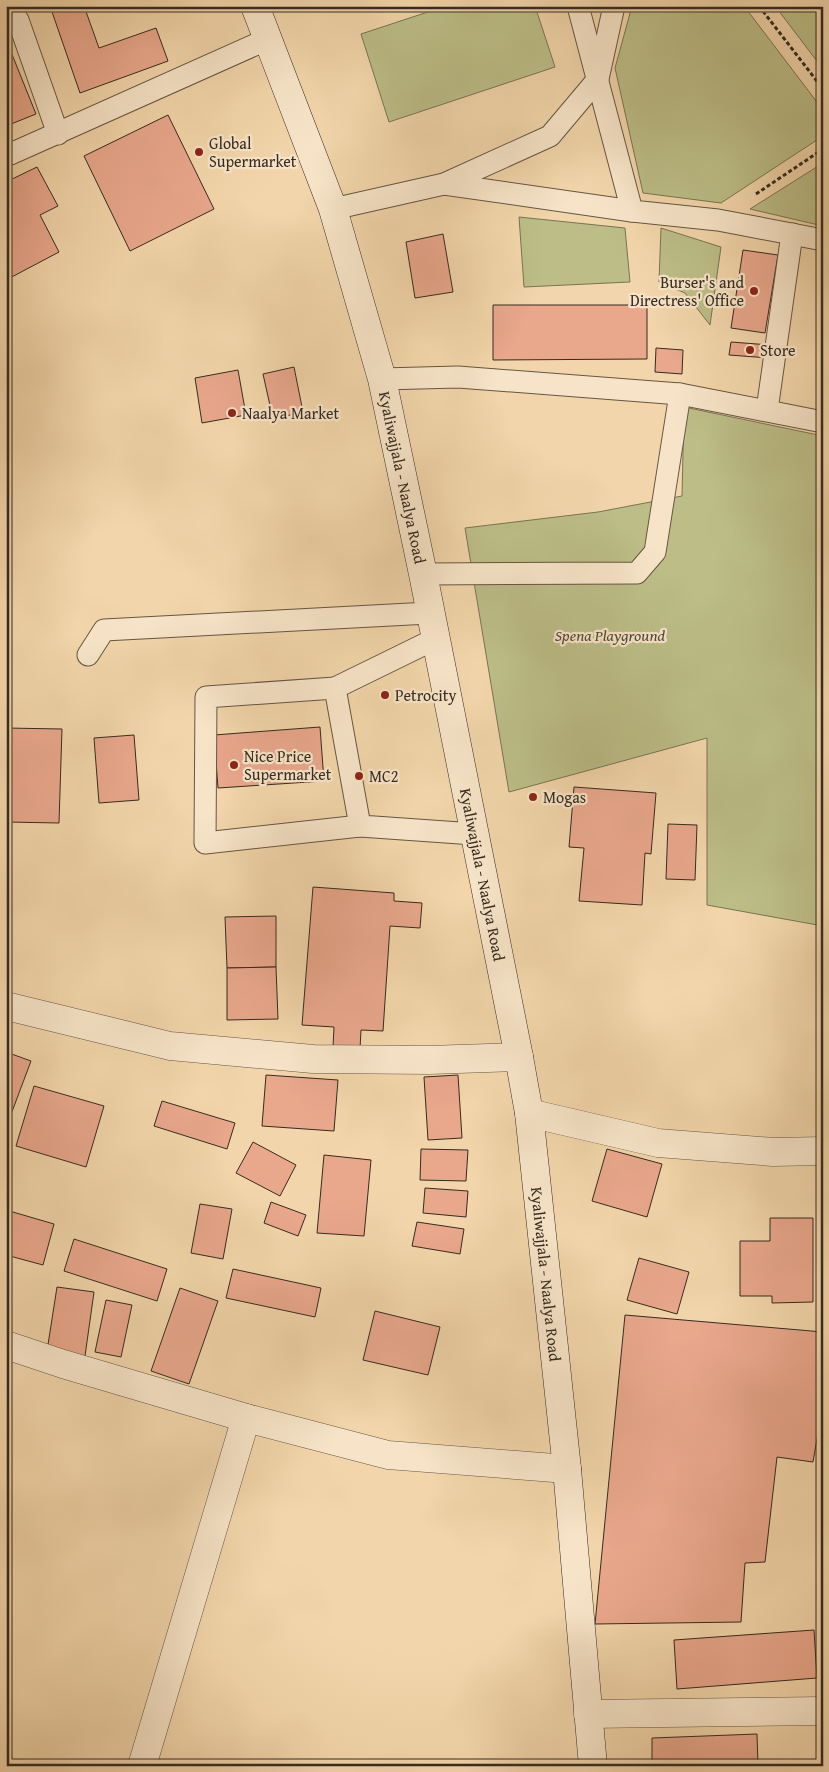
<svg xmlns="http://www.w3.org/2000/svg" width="829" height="1772" viewBox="0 0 829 1772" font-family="'Gentium Book Plus',serif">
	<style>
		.green { fill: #bcbd87; stroke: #797454 }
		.building { fill: #e9a78c; stroke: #362b20 }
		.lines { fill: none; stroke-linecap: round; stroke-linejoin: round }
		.service-casing { stroke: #655642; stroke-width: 23 }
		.minor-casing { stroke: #655642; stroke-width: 29 }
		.secondary-casing { stroke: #362b20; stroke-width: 29 }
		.path { stroke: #362b20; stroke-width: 3; stroke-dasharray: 4 2.5; stroke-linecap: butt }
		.service { stroke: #f7e4c8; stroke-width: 21 }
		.minor { stroke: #f7e4c8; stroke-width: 28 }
		.secondary { stroke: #f7e4c8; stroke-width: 28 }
		.poi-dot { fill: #8f2418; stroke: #f7e4c8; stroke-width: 2 }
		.labels { text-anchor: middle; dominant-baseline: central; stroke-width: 4.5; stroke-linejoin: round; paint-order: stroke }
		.poi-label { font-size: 16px; fill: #362b20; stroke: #f7e4c8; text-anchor: start }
		.street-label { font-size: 16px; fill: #362b20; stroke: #f7e4c8 }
		.park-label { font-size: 16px; font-style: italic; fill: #514835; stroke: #f7e4c8 }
	</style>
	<rect width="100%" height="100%" fill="#f2d5aa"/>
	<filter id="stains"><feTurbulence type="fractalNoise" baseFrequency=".004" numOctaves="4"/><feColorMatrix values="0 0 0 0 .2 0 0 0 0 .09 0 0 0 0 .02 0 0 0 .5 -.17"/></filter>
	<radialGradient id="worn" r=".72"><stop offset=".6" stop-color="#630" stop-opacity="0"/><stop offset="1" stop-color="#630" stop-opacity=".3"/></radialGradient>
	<g class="green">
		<path d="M 446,6 L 535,6 L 555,67 L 389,122 L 361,34 Z"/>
		<path d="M 632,6 L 744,6 L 823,110 L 823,136 L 721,203 L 643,193 L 615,68 Z"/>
		<path d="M 775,6 L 823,6 L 823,69 Z"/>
		<path d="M 823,163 L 823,226 L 750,209 Z"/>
		<path d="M 519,217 L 625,228 L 630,282 L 524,287 Z"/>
		<path d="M 661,228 L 721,247 L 710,325 L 685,293 L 659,282 Z"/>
		<path d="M 684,407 L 823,436 L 823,926 L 707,905 L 707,738 L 509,792 L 465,528 L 598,512 L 682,496 Z"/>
	</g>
	<g class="building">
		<path d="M 50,6 L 84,6 L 99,48 L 156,28 L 168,61 L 80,93 Z"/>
		<path d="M 11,52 L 36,114 L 11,124 L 6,111 L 6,54 Z"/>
		<path d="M 168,115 L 214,209 L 130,251 L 84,156 Z"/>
		<path d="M 37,167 L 58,206 L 40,215 L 59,252 L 6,280 L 6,182 Z"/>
		<path d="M 443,234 L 453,292 L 415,298 L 406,242 Z"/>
		<path d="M 743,250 L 778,255 L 765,333 L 731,328 Z"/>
		<path d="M 493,305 L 647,305 L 647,359 L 493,360 Z"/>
		<path d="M 731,342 L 770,345 L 769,358 L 729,355 Z"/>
		<path d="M 656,348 L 683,350 L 682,374 L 655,372 Z"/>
		<path d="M 294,367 L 303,412 L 273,419 L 263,374 Z"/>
		<path d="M 238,370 L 246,415 L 202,423 L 195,378 Z"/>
		<path d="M 320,727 L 324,781 L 218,788 L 214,735 Z"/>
		<path d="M 6,728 L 62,729 L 59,823 L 6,822 Z"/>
		<path d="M 134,735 L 139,800 L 99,803 L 94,738 Z"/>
		<path d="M 574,787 L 656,793 L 651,854 L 645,853 L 642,905 L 579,901 L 584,848 L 569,847 Z"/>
		<path d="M 668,824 L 697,825 L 695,880 L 666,879 Z"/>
		<path d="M 313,887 L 394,893 L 394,901 L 422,903 L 420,928 L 390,926 L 383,1031 L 361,1030 L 360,1049 L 333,1047 L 334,1027 L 302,1025 Z"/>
		<path d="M 276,916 L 276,967 L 227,968 L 225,917 Z"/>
		<path d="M 276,967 L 278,1019 L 227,1020 L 227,968 Z"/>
		<path d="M 6,1052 L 31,1061 L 10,1117 L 6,1116 Z"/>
		<path d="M 266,1075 L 338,1080 L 334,1131 L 262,1126 Z"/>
		<path d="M 458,1075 L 462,1138 L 428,1140 L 424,1077 Z"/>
		<path d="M 34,1086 L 104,1106 L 86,1167 L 16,1146 Z"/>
		<path d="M 162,1101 L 235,1123 L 227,1149 L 154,1126 Z"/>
		<path d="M 253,1142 L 296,1165 L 280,1196 L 236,1173 Z"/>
		<path d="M 421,1149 L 468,1150 L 466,1181 L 420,1180 Z"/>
		<path d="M 607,1149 L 662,1164 L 647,1217 L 592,1201 Z"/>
		<path d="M 324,1155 L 371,1160 L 364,1236 L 317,1233 Z"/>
		<path d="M 425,1188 L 468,1191 L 466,1217 L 423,1213 Z"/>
		<path d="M 271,1202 L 306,1215 L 298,1236 L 264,1223 Z"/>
		<path d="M 200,1204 L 232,1209 L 223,1259 L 191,1253 Z"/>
		<path d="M 6,1210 L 54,1224 L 43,1265 L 6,1255 Z"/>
		<path d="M 770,1218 L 813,1218 L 813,1302 L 772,1303 L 772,1296 L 740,1296 L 740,1241 L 770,1241 Z"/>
		<path d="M 417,1222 L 464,1229 L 460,1254 L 412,1246 Z"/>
		<path d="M 74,1239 L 167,1269 L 157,1301 L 64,1271 Z"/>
		<path d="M 639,1258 L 689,1272 L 677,1314 L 627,1300 Z"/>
		<path d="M 233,1269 L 321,1288 L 315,1317 L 226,1298 Z"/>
		<path d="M 57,1287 L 94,1292 L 85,1356 L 47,1351 Z"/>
		<path d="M 180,1288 L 218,1301 L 189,1384 L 151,1371 Z"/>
		<path d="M 106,1300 L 132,1305 L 121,1357 L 95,1352 Z"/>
		<path d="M 375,1311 L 440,1327 L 428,1375 L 363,1360 Z"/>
		<path d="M 625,1315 L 823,1332 L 823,1404 L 813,1462 L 777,1457 L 765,1562 L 745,1563 L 741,1622 L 595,1624 Z"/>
		<path d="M 814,1630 L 817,1678 L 677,1689 L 674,1640 Z"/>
		<path d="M 757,1734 L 758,1766 L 652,1766 L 652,1738 Z"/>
	</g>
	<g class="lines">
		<g class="service-casing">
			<g id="service">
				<path d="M 578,6 L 632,211 L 718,220 L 823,240"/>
				<path d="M 18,20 L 58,134"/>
				<path d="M 6,156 L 268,39"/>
				<path d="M 444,184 L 632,211"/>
				<path d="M 333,209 L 444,184 L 550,136 L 598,79 L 614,6"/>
				<path d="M 382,379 L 458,377 L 680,394 L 823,422"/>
				<path d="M 767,410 L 792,234"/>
				<path d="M 423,574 L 637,573 L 655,552 L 680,394"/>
				<path d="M 435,639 L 335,688 L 360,826 L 474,834"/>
				<path d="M 88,655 L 104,630 L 429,613"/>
				<path d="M 335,688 L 206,697 L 205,843 L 360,826"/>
			</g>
		</g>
		<g class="minor-casing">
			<g id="minor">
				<path d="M 6,1006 L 170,1046 L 313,1059 L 429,1060 L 519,1057"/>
				<path d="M 529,1113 L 658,1143 L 773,1152 L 823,1151"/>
				<path d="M 6,1345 L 63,1364 L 246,1418 L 388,1455 L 567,1469"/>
				<path d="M 588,1714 L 823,1711"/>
				<path d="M 142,1766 L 246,1418"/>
			</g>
		</g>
		<g class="secondary-casing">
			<g id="secondary">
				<path id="s1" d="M 255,6 L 333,209 L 382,379 L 423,574 L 519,1057 L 529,1113 L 567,1469 L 593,1766"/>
			</g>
		</g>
		<g class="path">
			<path d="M 759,6 L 823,89"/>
			<path d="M 756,194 L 823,149"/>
		</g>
		<use href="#service" class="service"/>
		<use href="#minor" class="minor"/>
		<use href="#secondary" class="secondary"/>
	</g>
	<g class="poi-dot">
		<circle cx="199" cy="152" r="5"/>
		<circle cx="754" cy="291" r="5"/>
		<circle cx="750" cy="350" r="5"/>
		<circle cx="232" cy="413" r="5"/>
		<circle cx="385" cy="695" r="5"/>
		<circle cx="234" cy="765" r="5"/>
		<circle cx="359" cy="776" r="5"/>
		<circle cx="533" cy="797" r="5"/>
	</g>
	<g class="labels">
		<g class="poi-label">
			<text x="209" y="143">Global<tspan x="209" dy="18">Supermarket</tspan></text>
			<text x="744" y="282" text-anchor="end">Burser's and<tspan x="744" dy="18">Directress' Office</tspan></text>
			<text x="760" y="350">Store</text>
			<text x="242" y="413">Naalya Market</text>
			<text x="395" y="695">Petrocity</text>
			<text x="244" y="756">Nice Price<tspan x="244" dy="18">Supermarket</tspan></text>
			<text x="369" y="776">MC2</text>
			<text x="543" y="797">Mogas</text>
		</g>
		<g class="street-label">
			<text stroke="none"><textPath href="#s1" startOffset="495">Kyaliwajjala - Naalya Road</textPath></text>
			<text stroke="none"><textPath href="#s1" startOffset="900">Kyaliwajjala - Naalya Road</textPath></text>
			<text stroke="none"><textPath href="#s1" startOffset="1305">Kyaliwajjala - Naalya Road</textPath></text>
		</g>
		<g class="park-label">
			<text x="610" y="635">Spena Playground</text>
		</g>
	</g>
	<rect width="829" height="1772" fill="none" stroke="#f2d5aa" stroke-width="25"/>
	<rect x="8" y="8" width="814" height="1757" fill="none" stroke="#362b20" stroke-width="2.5"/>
	<rect x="12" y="12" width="804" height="1747" fill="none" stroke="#362b20"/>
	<rect width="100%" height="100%" filter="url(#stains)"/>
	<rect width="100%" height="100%" fill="url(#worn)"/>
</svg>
